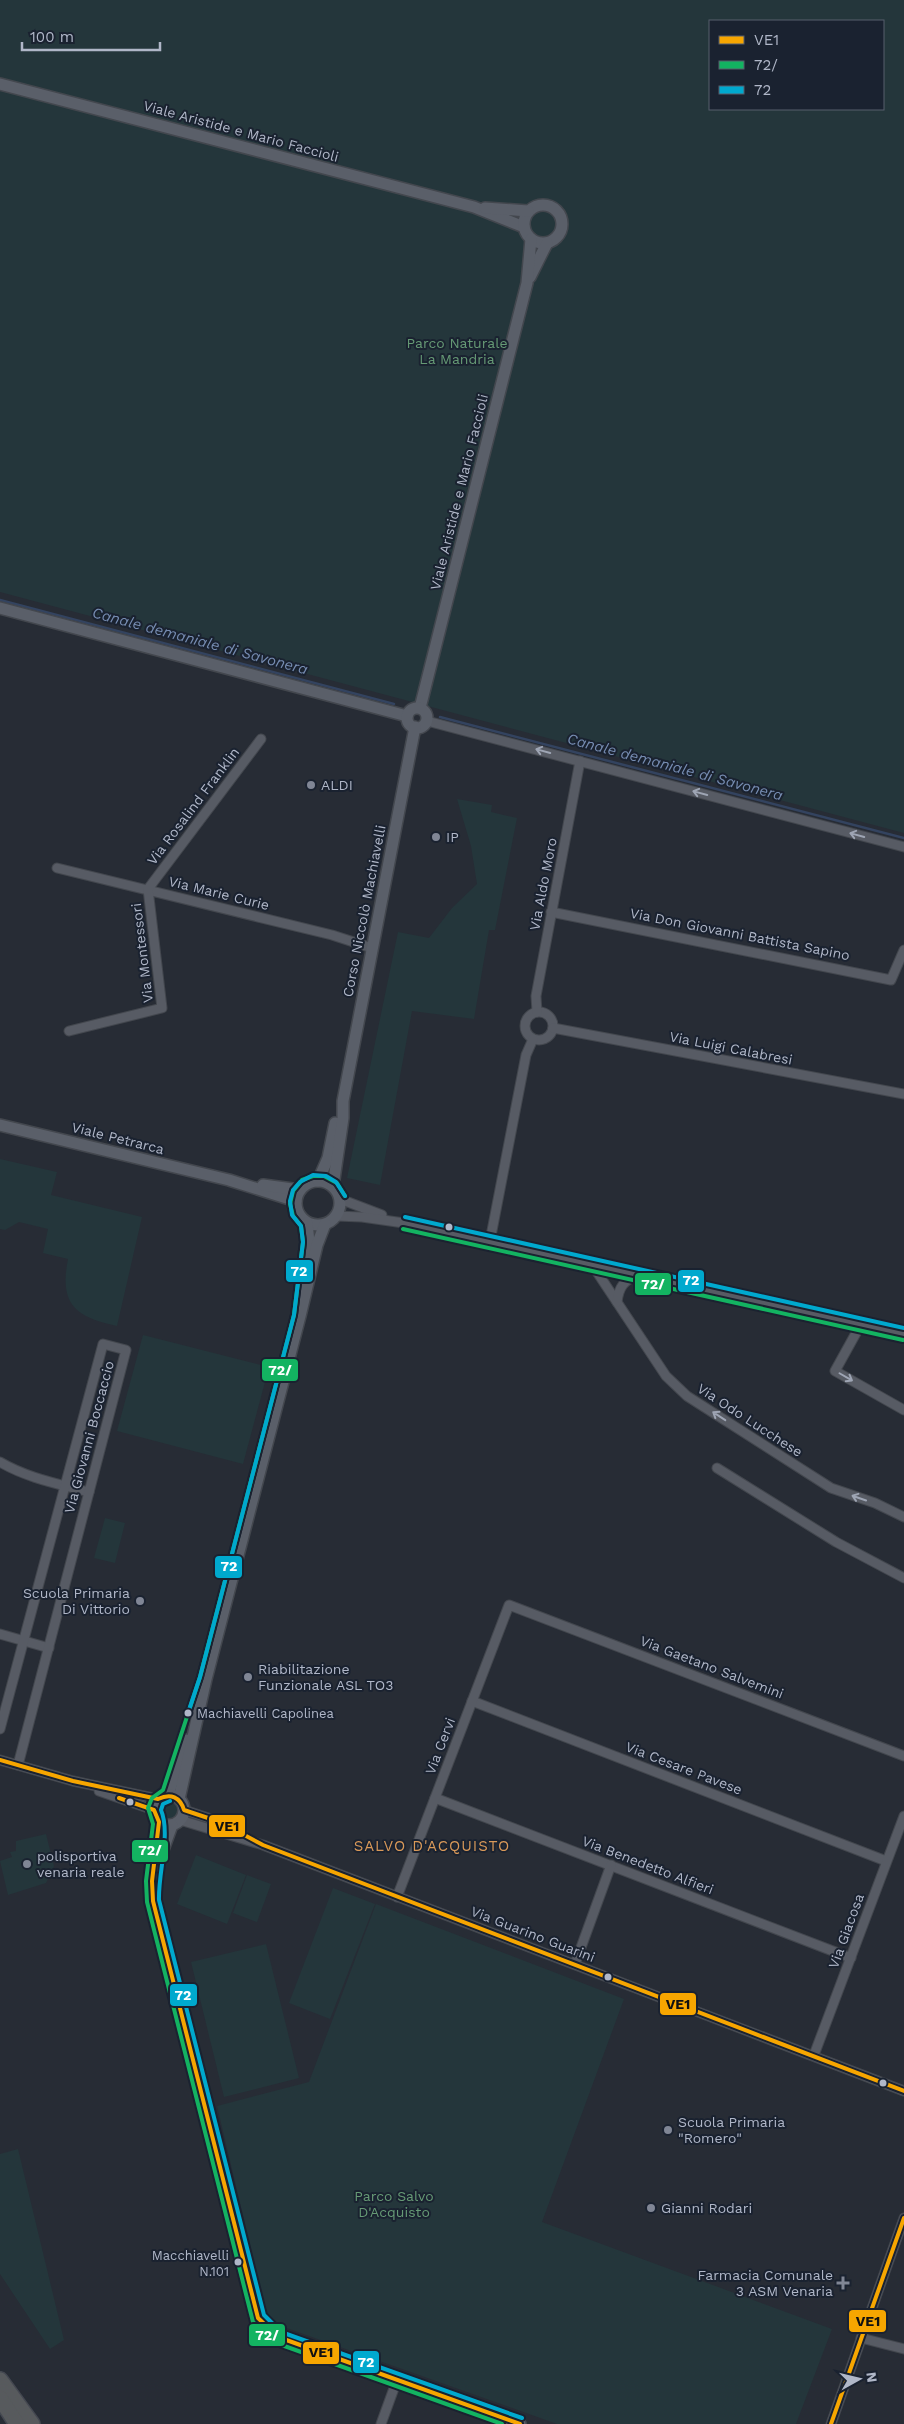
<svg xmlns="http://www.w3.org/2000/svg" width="904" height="2424" viewBox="0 0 904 2424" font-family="'Work Sans',sans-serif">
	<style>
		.green { fill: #24363b; fill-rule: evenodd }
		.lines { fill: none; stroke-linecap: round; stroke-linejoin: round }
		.stream { stroke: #33435f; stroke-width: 2.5 }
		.street-casing { stroke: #43474e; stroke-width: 11 }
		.secondary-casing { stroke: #43474e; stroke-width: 14 }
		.highway-casing { stroke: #444851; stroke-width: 18 }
		.street { stroke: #575b64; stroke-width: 9 }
		.secondary { stroke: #5a5f69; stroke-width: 11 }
		.highway { stroke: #575a5d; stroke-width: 15 }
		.bus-1-casing { stroke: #1a2230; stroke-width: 8 }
		.bus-2-casing { stroke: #1a2230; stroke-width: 8 }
		.bus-3-casing { stroke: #1a2230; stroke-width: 8 }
		.bus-1 { stroke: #f7a600; stroke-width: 4 }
		.bus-2 { stroke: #13b361; stroke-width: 4 }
		.bus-3 { stroke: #00a9ce; stroke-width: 4 }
		.oneway { stroke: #9ea5b4 }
		.poi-dot { fill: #808695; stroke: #1a2230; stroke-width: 2 }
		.bus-dot { fill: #b0b7c8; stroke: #1a2230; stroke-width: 2 }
		.labels { text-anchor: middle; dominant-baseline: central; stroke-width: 4; stroke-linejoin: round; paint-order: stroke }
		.bus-label { font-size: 13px; fill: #b0b7c8; stroke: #1a2230; text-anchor: start }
		.street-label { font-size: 14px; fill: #b0b7c8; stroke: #1a2230 }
		.park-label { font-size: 14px; fill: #669a75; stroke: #1a2230 }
		.poi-label { font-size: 14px; fill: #b0b7c8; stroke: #1a2230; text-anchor: start }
		.water-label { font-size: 15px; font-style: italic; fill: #768cb1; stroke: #1a2230 }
		.neighbourhood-label { font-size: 15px; letter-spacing: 1px; fill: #d99959; stroke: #1a2230 }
		.line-badge { stroke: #1a2230; stroke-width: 2 }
		.badge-label { font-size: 14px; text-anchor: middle; font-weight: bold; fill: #fff }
		.pale-badge-label { font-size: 14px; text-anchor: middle; font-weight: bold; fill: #111 }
	</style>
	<rect width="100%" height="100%" fill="#272c35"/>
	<g class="green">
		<path d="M 0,0 L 904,0 L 904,833 L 0,592 ZM 710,21 L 883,21 L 883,109 L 710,109 Z"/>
		<path d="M 457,799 L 492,805 L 491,812 L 517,818 L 495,930 L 489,930 L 474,1019 L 412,1011 L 380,1185 L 347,1178 L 398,932 L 429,938 L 452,908 L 477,884 L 471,846 Z"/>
		<path d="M 0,1159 L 57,1172 L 51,1195 L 142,1217 L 117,1326 C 75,1317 59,1304 68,1259 L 43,1253 L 48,1229 L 19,1222 L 5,1230 L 0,1229 Z"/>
		<path d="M 143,1335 L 269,1367 L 243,1464 L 117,1431 Z"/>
		<path d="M 105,1518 L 125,1523 L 115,1563 L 94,1558 Z"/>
		<circle cx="169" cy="1810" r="10"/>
		<path d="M 46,1834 L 54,1866 L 46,1883 L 8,1895 L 0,1861 L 12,1857 L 10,1852 L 16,1851 L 16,1841 Z"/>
		<path d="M 196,1855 L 246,1875 L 227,1924 L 177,1904 Z"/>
		<path d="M 247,1875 L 271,1884 L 257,1922 L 233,1913 Z"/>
		<path d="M 333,1888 L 375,1904 L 330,2019 L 289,2003 Z"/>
		<path d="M 376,1904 L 624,1999 L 542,2222 L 832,2329 L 796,2424 L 557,2424 L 281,2326 L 269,2317 L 265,2308 L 217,2106 L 309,2082 Z"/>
		<path d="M 266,1944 L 299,2078 L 224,2097 L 191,1962 Z"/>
		<path d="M 18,2149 L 64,2340 L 50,2349 L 0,2274 L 0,2154 Z"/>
	</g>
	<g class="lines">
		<g class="stream">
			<path d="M 0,600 L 394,704"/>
			<path d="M 440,717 L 904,838"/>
		</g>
		<g class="street-casing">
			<g id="street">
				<path d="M 427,721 L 904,847"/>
				<path d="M 57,868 L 332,935 L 372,948"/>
				<path d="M 551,912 L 891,980 L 904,950"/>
				<circle cx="539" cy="1026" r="14"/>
				<path d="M 537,1012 L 536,996 L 580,761"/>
				<path d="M 553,1028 L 904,1094"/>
				<path d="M 69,1031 L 162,1008 L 148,889 L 261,739"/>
				<path d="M 340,1199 L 382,1215"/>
				<path d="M 336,1216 L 362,1217 L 404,1223 L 904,1334"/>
				<path d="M 490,1241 L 526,1055 L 533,1039"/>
				<path d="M 591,1263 L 666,1376 L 687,1396 L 831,1488 L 875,1503 L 904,1517"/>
				<path d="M 617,1302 C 619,1286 624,1281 638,1274"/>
				<path d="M 861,1324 L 835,1371 L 904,1410"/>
				<path d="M 0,1462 C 27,1478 59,1484 89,1492"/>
				<path d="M 717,1468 L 836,1542 L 904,1578"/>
				<path d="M 0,1634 L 49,1648"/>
				<path d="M 472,1701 L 886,1861"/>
				<path d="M 0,1729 L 103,1344 L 126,1350 L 18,1765"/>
				<path d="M 0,1760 L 73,1781 L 158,1799"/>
				<path d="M 99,1791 L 154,1810"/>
				<path d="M 435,1798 L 851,1958"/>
				<path d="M 184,1810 L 220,1822 L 243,1835"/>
				<path d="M 180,1820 L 263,1845 L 904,2091"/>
				<path d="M 397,1897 L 509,1605 L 904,1756"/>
				<path d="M 575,1964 L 611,1865"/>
				<path d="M 814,2055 L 904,1816"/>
				<path d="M 861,2338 L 904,2349"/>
				<path d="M 381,2424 L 397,2380"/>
				<path d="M 831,2424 L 904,2218"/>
			</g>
		</g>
		<g class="secondary-casing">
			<g id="secondary">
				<path d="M 0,84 L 474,207 L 524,227"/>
				<circle cx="543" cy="224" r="19"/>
				<path d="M 485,208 L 528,211"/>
				<path d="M 530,277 L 547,243"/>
				<path d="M 0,608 L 407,716"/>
				<path d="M 420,708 L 527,283 L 531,239"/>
				<circle cx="417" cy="718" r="10"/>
				<path d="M 0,1125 L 229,1180 L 296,1201"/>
				<circle cx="318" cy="1203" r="22"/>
				<path d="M 318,1181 L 328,1158 L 335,1123"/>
				<path d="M 263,1185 L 300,1190"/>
				<path d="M 333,1186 L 343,1118 L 343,1101 L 415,727"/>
				<path d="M 307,1261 L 309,1242 L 307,1223"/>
				<path d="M 168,1795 L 186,1740"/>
				<circle cx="169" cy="1810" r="15"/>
				<path d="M 179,1799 L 206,1679 L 300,1316 L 317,1245 L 325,1224"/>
				<path d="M 159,1822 L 152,1881 L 153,1901 L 258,2318 L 278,2337 L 520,2424"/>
				<path d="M 160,1858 L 172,1825"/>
			</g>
		</g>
		<g class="highway-casing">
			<g id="highway">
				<path d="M 0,2380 L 32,2424"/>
				<path d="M 0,2398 L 17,2424"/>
			</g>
		</g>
		<use href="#street" class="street"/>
		<use href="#secondary" class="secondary"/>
		<use href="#highway" class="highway"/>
		<g class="bus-1-casing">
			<g id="bus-1">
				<path d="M 0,1760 L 73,1781 L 158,1799 C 171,1793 180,1797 184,1810 L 220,1822 L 263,1845 L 904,2091"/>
				<path d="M 119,1798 L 154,1810 L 159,1822 L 152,1881 L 153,1901 L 258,2318 L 278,2337 L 520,2424"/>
				<path d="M 831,2424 L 904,2218"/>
			</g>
		</g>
		<g class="bus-2-casing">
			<g id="bus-2">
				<path d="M 345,1196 L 337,1183 L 324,1176 L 313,1176 L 302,1180 L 293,1191 L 290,1204 L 293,1216 L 301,1226 L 303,1242 L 294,1315 L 200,1677 L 163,1790 L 152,1798 L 148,1808 L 153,1824 L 146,1881 L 147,1902 L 253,2322 L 276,2343 L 502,2424"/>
				<path d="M 403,1229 L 903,1340"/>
			</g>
		</g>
		<g class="bus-3-casing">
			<g id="bus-3">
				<path d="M 405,1217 L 904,1328"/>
				<path d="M 188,1713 L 200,1677 L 294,1315 L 303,1242 L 301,1226 L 292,1215 L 290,1201 L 293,1190 L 300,1182 L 313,1175 L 326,1176 L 336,1182 L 345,1196"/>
				<path d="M 170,1801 L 163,1804 L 161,1810 C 171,1834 158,1873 159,1900 L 264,2315 L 281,2332 L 522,2418"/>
			</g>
		</g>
		<use href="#bus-1" class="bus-1"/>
		<use href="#bus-2" class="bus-2"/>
		<use href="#bus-3" class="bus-3"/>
	</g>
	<defs><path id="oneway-shaft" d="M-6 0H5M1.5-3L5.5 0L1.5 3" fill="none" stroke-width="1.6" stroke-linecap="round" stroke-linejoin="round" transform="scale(1.25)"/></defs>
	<g class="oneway">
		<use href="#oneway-shaft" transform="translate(543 751) rotate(-165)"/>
		<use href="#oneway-shaft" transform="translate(700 793) rotate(-165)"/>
		<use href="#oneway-shaft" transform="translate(857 835) rotate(-165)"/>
		<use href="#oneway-shaft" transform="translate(846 1377) rotate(30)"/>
		<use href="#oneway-shaft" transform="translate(719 1416) rotate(-147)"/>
		<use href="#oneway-shaft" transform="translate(859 1498) rotate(-161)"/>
	</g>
	<g class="poi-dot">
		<circle cx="311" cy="785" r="5"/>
		<circle cx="436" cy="837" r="5"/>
		<circle cx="140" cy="1601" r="5"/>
		<circle cx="248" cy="1677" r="5"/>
		<circle cx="27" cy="1864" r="5"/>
		<circle cx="668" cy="2130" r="5"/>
		<circle cx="651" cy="2208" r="5"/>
		<path d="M840.5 2275.5h5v5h5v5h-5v5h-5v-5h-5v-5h5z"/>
	</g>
	<g class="bus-dot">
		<circle cx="449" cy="1227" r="4.5"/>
		<circle cx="188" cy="1713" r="4.5"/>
		<circle cx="130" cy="1802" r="4.5"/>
		<circle cx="608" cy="1977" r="4.5"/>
		<circle cx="883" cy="2083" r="4.5"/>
		<circle cx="238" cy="2262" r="4.5"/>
	</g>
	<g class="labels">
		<g class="bus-label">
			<text x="197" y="1713">Machiavelli Capolinea</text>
			<text x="229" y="2255" text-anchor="end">Macchiavelli<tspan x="229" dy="16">N.101</tspan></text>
		</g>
		<g class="street-label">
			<text transform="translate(241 131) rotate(15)">Viale Aristide e Mario Faccioli</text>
			<text transform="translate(459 492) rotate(-76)">Viale Aristide e Mario Faccioli</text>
			<text transform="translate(193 806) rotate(-53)">Via Rosalind Franklin</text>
			<text transform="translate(543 884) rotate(-79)">Via Aldo Moro</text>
			<text transform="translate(219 893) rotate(14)">Via Marie Curie</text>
			<text transform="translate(364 911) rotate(-79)">Corso Niccolò Machiavelli</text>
			<text transform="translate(740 934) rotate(11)">Via Don Giovanni Battista Sapino</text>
			<text transform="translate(142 953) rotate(-97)">Via Montessori</text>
			<text transform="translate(731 1048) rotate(11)">Via Luigi Calabresi</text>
			<text transform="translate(118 1138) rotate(14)">Viale Petrarca</text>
			<text transform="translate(750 1420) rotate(33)">Via Odo Lucchese</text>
			<text transform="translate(89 1437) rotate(-75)">Via Giovanni Boccaccio</text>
			<text transform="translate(712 1667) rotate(21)">Via Gaetano Salvemini</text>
			<text transform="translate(440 1746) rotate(-69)">Via Cervi</text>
			<text transform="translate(684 1768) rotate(21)">Via Cesare Pavese</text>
			<text transform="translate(648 1865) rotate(21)">Via Benedetto Alfieri</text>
			<text transform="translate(846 1931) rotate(-70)">Via Giacosa</text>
			<text transform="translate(533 1934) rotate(21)">Via Guarino Guarini</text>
		</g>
		<g class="park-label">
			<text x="457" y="343">Parco Naturale<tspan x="457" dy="16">La Mandria</tspan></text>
			<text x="394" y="2196">Parco Salvo<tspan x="394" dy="16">D'Acquisto</tspan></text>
		</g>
		<g class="poi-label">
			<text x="321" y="785">ALDI</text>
			<text x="446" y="837">IP</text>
			<text x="130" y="1593" text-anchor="end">Scuola Primaria<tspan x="130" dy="16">Di Vittorio</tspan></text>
			<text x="258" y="1669">Riabilitazione<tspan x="258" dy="16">Funzionale ASL TO3</tspan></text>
			<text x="37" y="1856">polisportiva<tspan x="37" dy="16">venaria reale</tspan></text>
			<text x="678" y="2122">Scuola Primaria<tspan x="678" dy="16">"Romero"</tspan></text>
			<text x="661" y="2208">Gianni Rodari</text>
			<text x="833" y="2275" text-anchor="end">Farmacia Comunale<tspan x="833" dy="16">3 ASM Venaria</tspan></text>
		</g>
		<g class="water-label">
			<text transform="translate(200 641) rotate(15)">Canale demaniale di Savonera</text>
			<text transform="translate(675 767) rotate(15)">Canale demaniale di Savonera</text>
		</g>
		<g class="neighbourhood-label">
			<text x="432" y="1846">SALVO D'ACQUISTO</text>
		</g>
	</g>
	<g class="line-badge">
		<rect x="285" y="1259" width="29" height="24" rx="5" fill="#00a9ce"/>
		<rect x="677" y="1269" width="28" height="24" rx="5" fill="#00a9ce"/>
		<rect x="634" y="1272" width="38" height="24" rx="5" fill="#13b361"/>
		<rect x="261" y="1358" width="38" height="24" rx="5" fill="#13b361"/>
		<rect x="214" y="1555" width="29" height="24" rx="5" fill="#00a9ce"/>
		<rect x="208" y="1814" width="38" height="24" rx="5" fill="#f7a600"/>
		<rect x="131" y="1839" width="38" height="24" rx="5" fill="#13b361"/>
		<rect x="169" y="1983" width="29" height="24" rx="5" fill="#00a9ce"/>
		<rect x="659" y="1992" width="38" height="24" rx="5" fill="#f7a600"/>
		<rect x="848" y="2309" width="39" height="24" rx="5" fill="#f7a600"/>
		<rect x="248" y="2323" width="38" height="24" rx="5" fill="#13b361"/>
		<rect x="302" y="2341" width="38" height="24" rx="5" fill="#f7a600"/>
		<rect x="352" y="2350" width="28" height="24" rx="5" fill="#00a9ce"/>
	</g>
	<g class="badge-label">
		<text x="299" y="1276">72</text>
		<text x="691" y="1285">72</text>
		<text x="653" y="1289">72/</text>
		<text x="280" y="1375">72/</text>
		<text x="229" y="1571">72</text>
		<text x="150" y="1855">72/</text>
		<text x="183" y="2000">72</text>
		<text x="267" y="2340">72/</text>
		<text x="366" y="2367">72</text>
	</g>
	<g class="pale-badge-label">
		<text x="227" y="1831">VE1</text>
		<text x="678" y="2009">VE1</text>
		<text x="868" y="2326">VE1</text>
		<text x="321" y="2357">VE1</text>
	</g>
	<rect x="709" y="20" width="175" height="90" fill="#1a2230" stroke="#565e6d"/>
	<rect x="719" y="36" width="25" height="8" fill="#f7a600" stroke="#565e6d"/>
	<text x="754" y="45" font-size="15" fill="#b0b7c8">VE1</text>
	<rect x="719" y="61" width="25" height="8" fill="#13b361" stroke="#565e6d"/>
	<text x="754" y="70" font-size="15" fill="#b0b7c8">72/</text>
	<rect x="719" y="86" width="25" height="8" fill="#00a9ce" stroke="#565e6d"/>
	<text x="754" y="95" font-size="15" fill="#b0b7c8">72</text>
	<g transform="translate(859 2379) rotate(82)" stroke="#1a2230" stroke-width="4" paint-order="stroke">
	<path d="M0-4L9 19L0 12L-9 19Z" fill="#b0b7c8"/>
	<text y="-8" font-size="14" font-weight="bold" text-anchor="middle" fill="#b0b7c8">N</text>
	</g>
	<path d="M22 42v8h138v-8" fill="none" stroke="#b0b7c8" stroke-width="2.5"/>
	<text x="30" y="42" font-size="15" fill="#b0b7c8" stroke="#1a2230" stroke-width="4" paint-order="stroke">100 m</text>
</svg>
